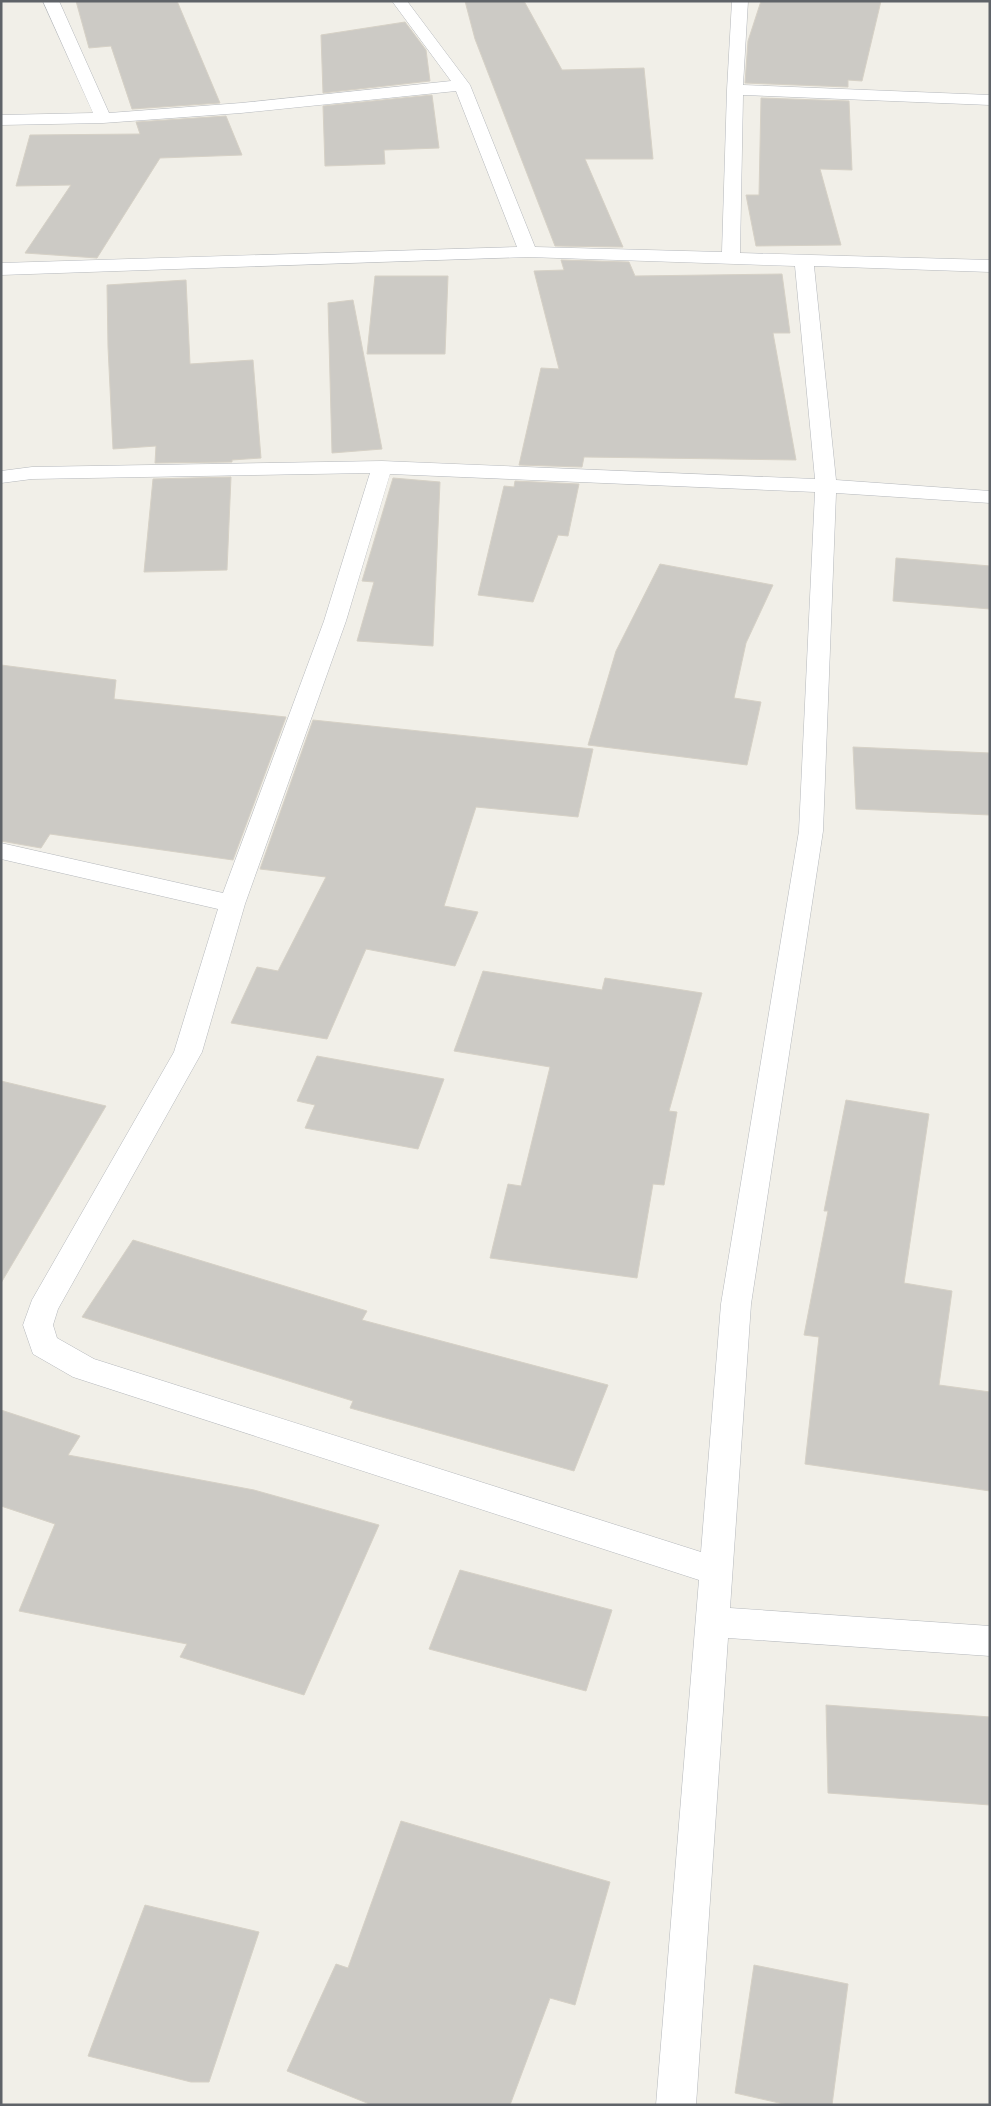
<svg xmlns="http://www.w3.org/2000/svg" width="991" height="2106" viewBox="0 0 991 2106" font-family="'PT Sans',sans-serif">
	<style>
		.building { fill: #cccac5; stroke: #d6d1c6 }
		.lines { fill: none; stroke-linecap: round; stroke-linejoin: round }
		.street-casing { stroke: #b5b8bc; stroke-width: 1 }
		.street { fill: #fff; fill-rule: evenodd }
	</style>
	<rect width="100%" height="100%" fill="#f1efe8"/>
	<g class="building">
		<path d="M 76,1 L 177,1 L 220,103 L 132,109 L 111,46 L 89,48 Z"/>
		<path d="M 465,1 L 524,1 L 562,70 L 644,68 L 653,159 L 585,159 L 623,247 L 555,246 L 475,39 Z"/>
		<path d="M 761,1 L 881,1 L 862,81 L 848,80 L 848,87 L 745,83 L 748,41 Z"/>
		<path d="M 405,22 L 426,50 L 430,81 L 323,93 L 321,35 Z"/>
		<path d="M 432,95 L 439,148 L 384,150 L 385,164 L 325,166 L 323,106 Z"/>
		<path d="M 761,98 L 849,101 L 852,170 L 820,169 L 841,245 L 756,246 L 746,195 L 759,195 Z"/>
		<path d="M 226,116 L 242,155 L 160,158 L 97,258 L 25,253 L 71,185 L 16,186 L 30,135 L 140,134 L 136,122 Z"/>
		<path d="M 561,260 L 629,262 L 635,276 L 782,274 L 790,333 L 773,333 L 796,460 L 584,457 L 582,467 L 519,465 L 541,368 L 559,369 L 534,271 L 564,270 Z"/>
		<path d="M 375,276 L 448,276 L 445,354 L 367,354 Z"/>
		<path d="M 186,280 L 190,364 L 253,360 L 261,458 L 232,460 L 232,462 L 155,463 L 156,446 L 113,449 L 108,347 L 107,285 Z"/>
		<path d="M 353,300 L 382,449 L 332,453 L 328,303 Z"/>
		<path d="M 231,477 L 227,570 L 144,572 L 153,479 Z"/>
		<path d="M 393,478 L 440,482 L 433,646 L 357,641 L 374,582 L 362,581 Z"/>
		<path d="M 515,481 L 579,484 L 568,536 L 558,535 L 533,602 L 478,595 L 504,486 L 514,487 Z"/>
		<path d="M 896,558 L 990,566 L 990,609 L 893,601 Z"/>
		<path d="M 660,564 L 773,585 L 746,643 L 734,698 L 761,702 L 747,765 L 588,745 L 616,651 Z"/>
		<path d="M 1,665 L 116,680 L 114,699 L 286,717 L 233,860 L 50,834 L 41,848 L 1,841 Z"/>
		<path d="M 313,720 L 593,749 L 578,817 L 476,807 L 444,906 L 478,912 L 455,966 L 366,949 L 327,1039 L 231,1023 L 257,967 L 278,971 L 326,877 L 260,869 Z"/>
		<path d="M 853,747 L 990,753 L 990,815 L 856,809 Z"/>
		<path d="M 483,971 L 602,990 L 605,978 L 702,993 L 669,1111 L 677,1112 L 664,1185 L 653,1184 L 637,1278 L 490,1258 L 508,1184 L 521,1186 L 550,1067 L 454,1051 Z"/>
		<path d="M 317,1056 L 444,1079 L 418,1149 L 305,1128 L 315,1105 L 297,1101 Z"/>
		<path d="M 1,1081 L 106,1106 L 1,1283 Z"/>
		<path d="M 846,1100 L 929,1114 L 904,1283 L 952,1291 L 939,1385 L 990,1392 L 990,1491 L 805,1464 L 819,1337 L 804,1335 L 828,1211 L 824,1211 Z"/>
		<path d="M 133,1240 L 367,1311 L 362,1320 L 608,1385 L 574,1471 L 350,1408 L 353,1401 L 82,1317 Z"/>
		<path d="M 1,1410 L 80,1436 L 68,1455 L 254,1490 L 379,1525 L 304,1695 L 180,1657 L 187,1644 L 19,1611 L 55,1524 L 1,1506 Z"/>
		<path d="M 460,1570 L 612,1610 L 586,1691 L 429,1649 Z"/>
		<path d="M 826,1705 L 990,1717 L 990,1805 L 828,1793 Z"/>
		<path d="M 401,1821 L 610,1882 L 575,2005 L 550,1998 L 510,2105 L 372,2105 L 287,2071 L 336,1964 L 348,1968 Z"/>
		<path d="M 145,1905 L 259,1932 L 209,2082 L 191,2082 L 88,2056 Z"/>
		<path d="M 754,1965 L 848,1984 L 832,2105 L 788,2105 L 735,2093 Z"/>
	</g>
	<g class="lines">
		<g class="street-casing">
			<path id="street" d="M 43,1 L 59,1 L 109,113 L 241,103 L 451,81 L 392,1 L 407,1 L 470,85 L 535,247 L 722,252 L 727,90 L 732,1 L 748,1 L 743,85 L 990,95 L 990,105 L 743,95 L 740,253 L 990,260 L 990,272 L 814,266 L 836,480 L 990,491 L 990,503 L 836,493 L 823,831 L 751,1304 L 730,1608 L 990,1626 L 990,1656 L 728,1638 L 696,2105 L 656,2105 L 699,1580 L 73,1377 L 33,1354 L 23,1325 L 32,1300 L 174,1052 L 218,909 L 1,859 L 1,843 L 223,893 L 324,621 L 370,473 L 32,479 L 1,483 L 1,471 L 32,467 L 382,461 L 815,479 L 795,266 L 528,257 L 1,275 L 1,263 L 517,247 L 456,91 L 241,113 L 103,123 L 1,125 L 1,115 L 93,113 ZM 390,474 L 815,492 L 799,831 L 721,1304 L 701,1552 L 94,1359 L 57,1338 L 53,1325 L 58,1309 L 202,1052 L 245,904 L 346,621 Z"/>
		</g>
		<use href="#street" class="street"/>
	</g>
	<rect width="991" height="2106" fill="none" stroke="#5f6368" stroke-width="5"/>
</svg>
